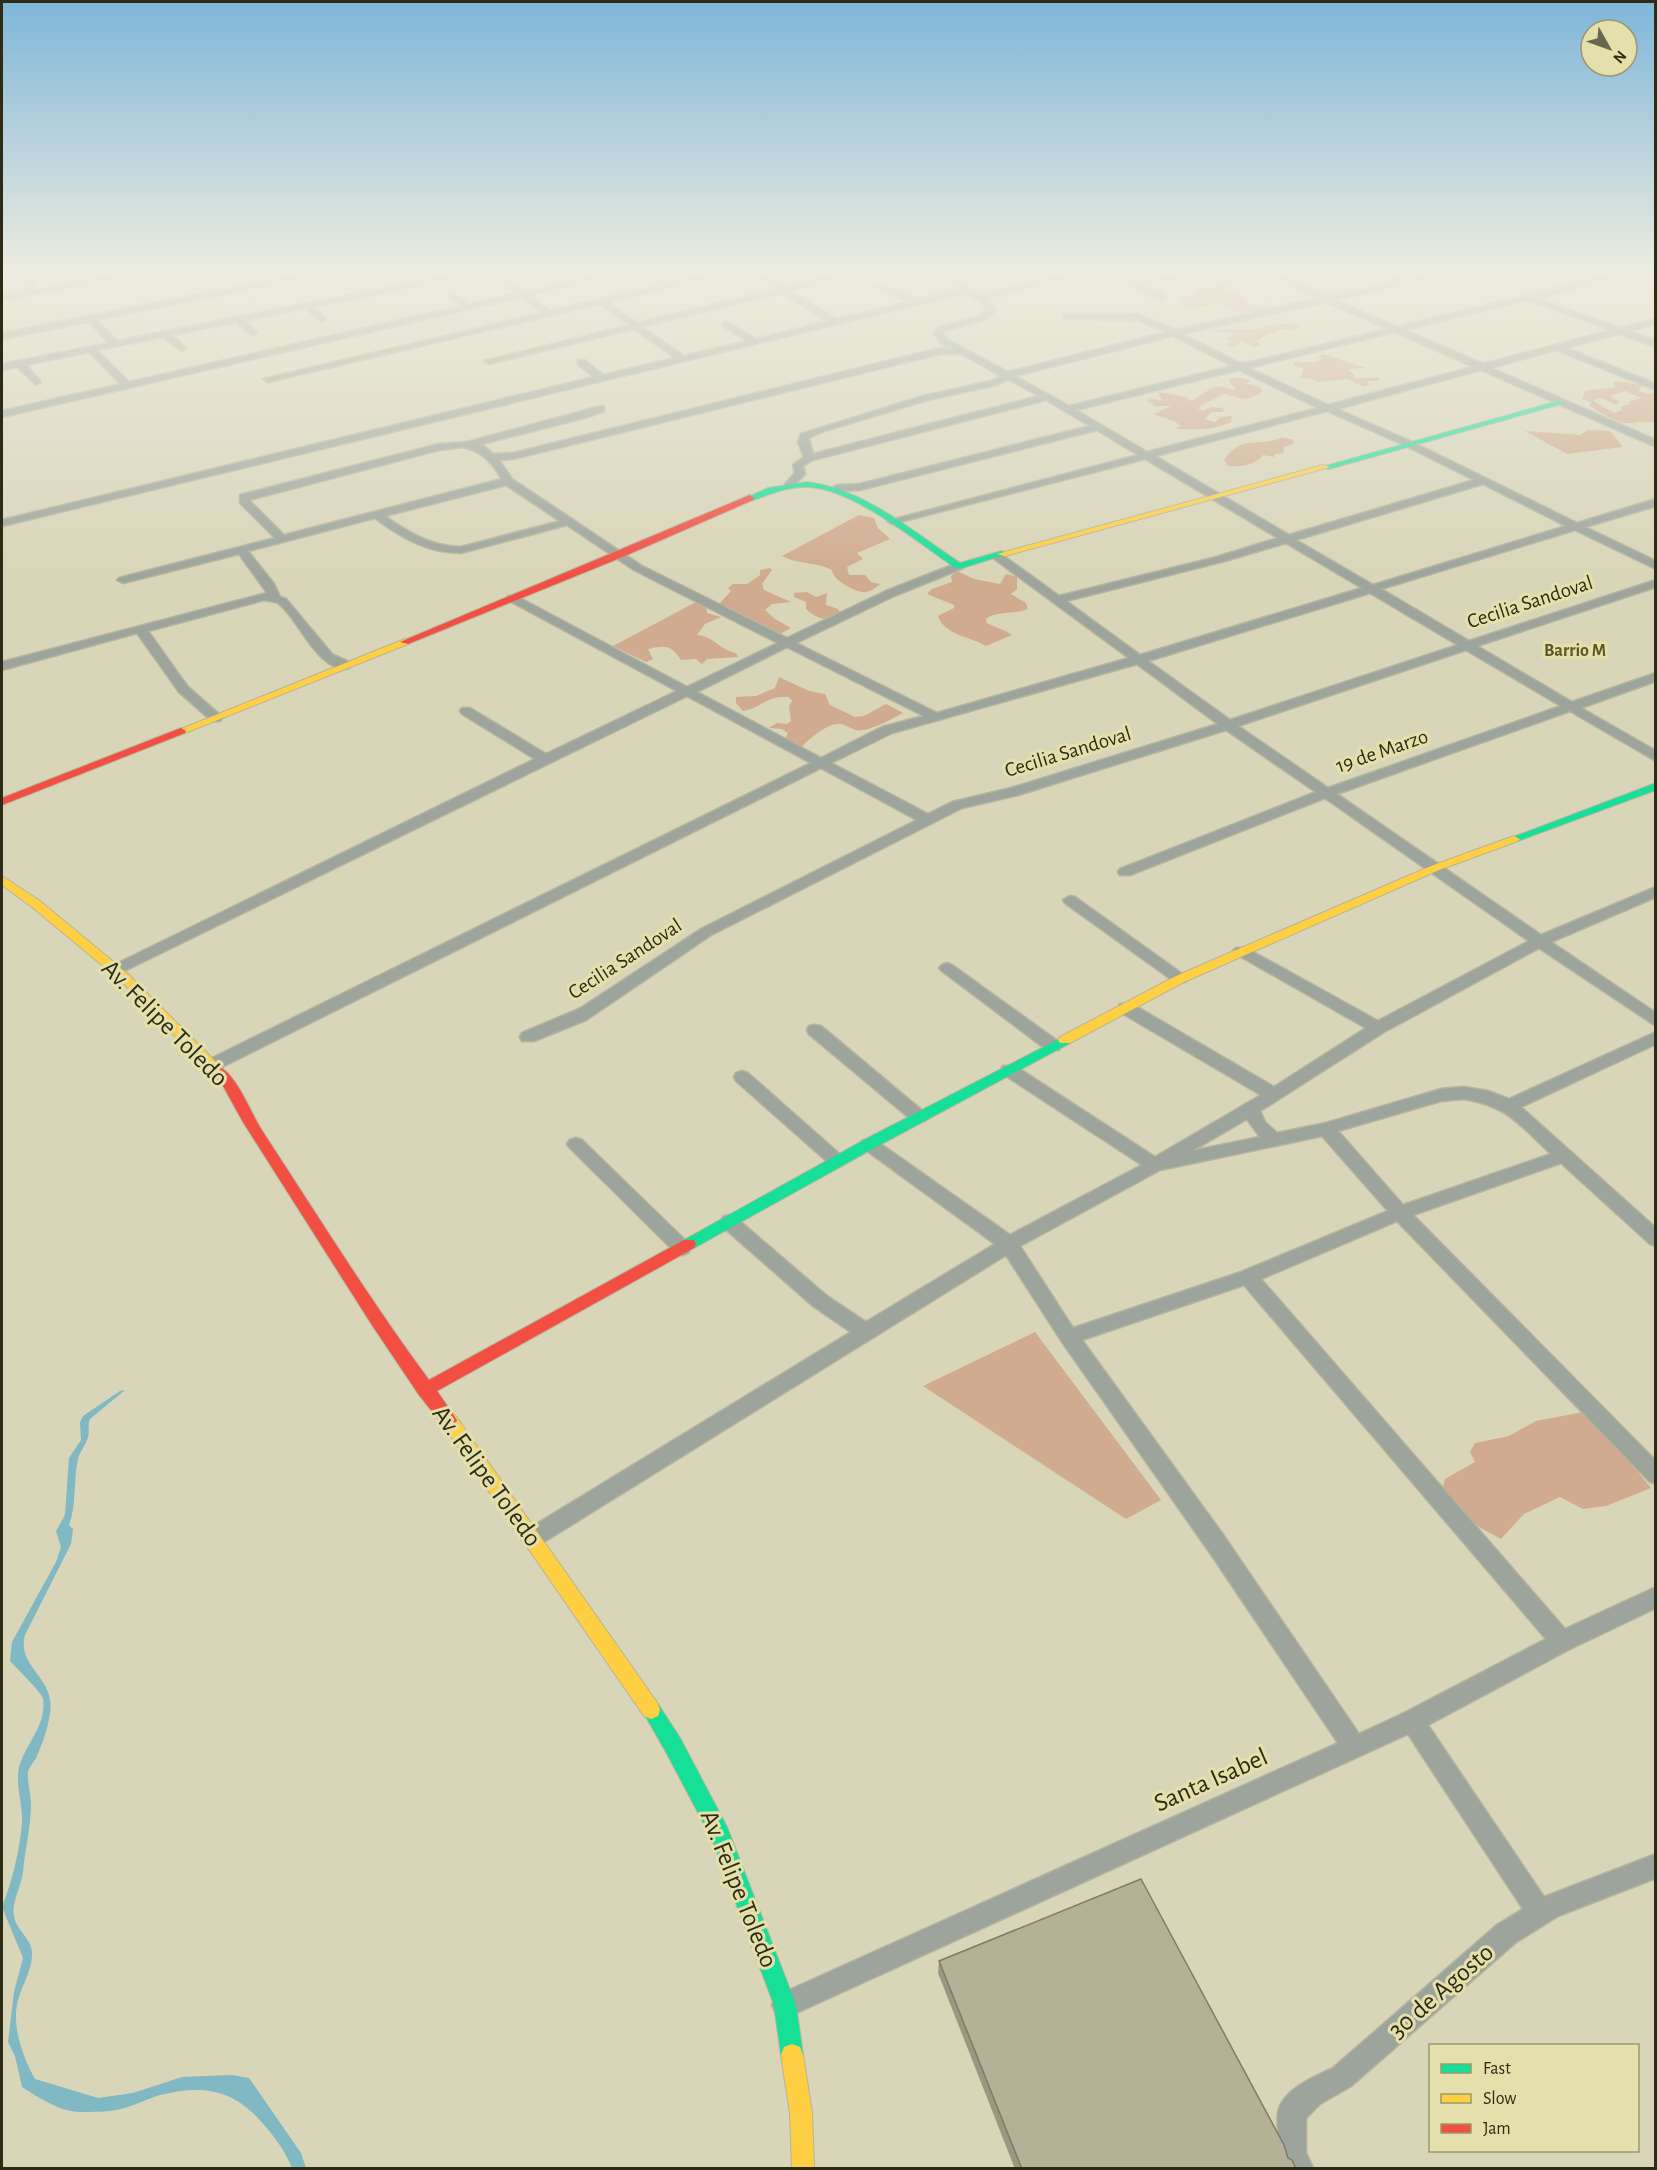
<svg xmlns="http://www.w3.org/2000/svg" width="1657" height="2170" viewBox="0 0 1657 2170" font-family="'Alegreya Sans',sans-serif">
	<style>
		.forest { fill: #d0ab8f; fill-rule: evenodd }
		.water { fill: #80b8c3 }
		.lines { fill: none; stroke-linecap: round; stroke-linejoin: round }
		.street-casing { stroke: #b7b49d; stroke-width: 3 }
		.fast-casing { stroke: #b7b49d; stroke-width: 2 }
		.slow-casing { stroke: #b7b49d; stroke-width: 2 }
		.jam-casing { stroke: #b7b49d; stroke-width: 2 }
		.street { fill: #9ca49b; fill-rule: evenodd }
		.fast { fill: #16e098; fill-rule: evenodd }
		.slow { fill: #ffcf43; fill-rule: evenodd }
		.jam { fill: #f24e42; fill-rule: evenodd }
		.wall { fill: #9b9881 }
		.building { fill: #b4b196; stroke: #7e7c69; stroke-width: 1.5 }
		.labels { text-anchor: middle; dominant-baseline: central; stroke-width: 6; stroke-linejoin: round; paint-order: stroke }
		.far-neighbourhood-label { font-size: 18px; font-weight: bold; fill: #5c5725; stroke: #e5e0ab }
		.street-label { font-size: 21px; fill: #2d2b16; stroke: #e5e0ab }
		.near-street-label { font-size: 26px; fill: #2d2b16; stroke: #e5e0ab }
	</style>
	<rect width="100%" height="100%" fill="#d8d5b8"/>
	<g class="forest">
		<path d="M 1224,273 L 1248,273 L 1272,277 L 1273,279 L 1247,281 L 1242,285 L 1224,288 L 1243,294 L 1248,304 L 1267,309 C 1245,315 1237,314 1218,303 C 1207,307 1195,309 1183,306 L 1184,302 L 1177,298 L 1194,295 L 1199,288 L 1215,289 L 1212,287 L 1217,283 L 1214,281 L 1228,281 L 1233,277 Z"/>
		<path d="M 1291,323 L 1299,326 L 1298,329 C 1278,328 1272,333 1256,341 L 1260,345 L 1254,347 L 1241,342 L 1232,347 L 1225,345 L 1231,341 L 1226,339 L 1234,335 L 1228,332 L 1208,331 C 1227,326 1245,332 1263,328 L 1262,326 Z"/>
		<path d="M 1318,355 L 1326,355 L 1366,368 L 1348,369 L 1355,376 L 1353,378 C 1362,380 1370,376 1380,378 L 1378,381 L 1367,381 L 1369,385 L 1364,387 L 1348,379 L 1318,382 L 1308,378 L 1300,379 L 1304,369 L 1294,366 L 1294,362 L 1316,362 L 1322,359 Z"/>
		<path d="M 1237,377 L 1250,380 L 1247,384 L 1258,386 L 1263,391 C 1246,403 1242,398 1224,394 L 1200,406 L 1199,410 L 1203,411 L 1211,407 L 1223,408 L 1224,412 L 1211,412 L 1205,419 L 1215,422 L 1221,417 L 1232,416 L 1231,422 C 1215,431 1191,429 1174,429 L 1181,426 L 1174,421 L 1153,414 L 1172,406 L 1155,406 L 1147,401 L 1150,398 L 1162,401 L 1158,392 L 1187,397 L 1190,401 C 1202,398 1211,383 1224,387 C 1228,388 1231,390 1234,390 L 1236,389 L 1229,382 L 1230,379 Z"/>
		<path d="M 1617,381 L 1645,386 L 1640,387 L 1639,391 L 1648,394 L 1655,392 L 1655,423 C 1646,421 1640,422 1631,423 C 1619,425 1599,412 1590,406 L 1590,402 L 1582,399 L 1585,391 L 1615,387 L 1613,383 ZM 1626,391 L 1641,398 L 1629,402 L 1630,404 L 1620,407 L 1622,410 L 1614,413 L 1592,400 L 1601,398 L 1616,405 L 1620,401 L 1613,399 L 1611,395 Z"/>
		<path d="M 1587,430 L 1610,431 L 1623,447 L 1567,454 L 1525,431 L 1580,435 Z"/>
		<path d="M 1282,437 L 1294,440 L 1293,444 L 1284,447 L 1283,453 L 1275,454 L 1274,457 L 1263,455 C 1254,466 1241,467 1228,466 L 1224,460 C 1244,432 1258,449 1282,437 Z"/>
		<path d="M 859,515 L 874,518 L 878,528 L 890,539 L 857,553 L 863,559 L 847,567 L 849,575 L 865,575 L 871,582 L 880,584 C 875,588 869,593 862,592 C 852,590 833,580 832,570 C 815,561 798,565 782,556 Z"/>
		<path d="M 770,568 L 772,570 L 762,584 L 764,590 L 791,602 L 772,604 L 765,610 L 775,619 L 791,628 L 780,634 L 719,604 L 731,591 L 728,588 L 733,584 L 747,584 L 760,575 L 760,570 Z"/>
		<path d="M 957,571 L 974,579 L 1000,584 L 1006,574 L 1017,577 L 1017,589 L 1011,594 L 1026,603 L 1028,609 C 1015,615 997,610 986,619 L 987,623 C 996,628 1004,629 1012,635 L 986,646 C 972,637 944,635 938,616 L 954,608 L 954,605 L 927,594 L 932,589 L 952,582 L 951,576 Z"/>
		<path d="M 807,592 L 816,597 L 827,593 L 826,605 L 838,609 L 840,613 C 828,624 816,618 806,609 L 806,602 L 794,597 L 794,593 Z"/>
		<path d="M 696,602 L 706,607 L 707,613 L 721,617 L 705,624 L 697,635 C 713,636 720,650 736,653 L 738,657 L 707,659 L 702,664 L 696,659 L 681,660 C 671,645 666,645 648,649 L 653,659 L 646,662 L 613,646 Z"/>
		<path d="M 779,677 L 809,691 L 825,694 L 830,705 L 855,717 L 864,716 L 886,704 L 903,713 C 892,719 876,728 863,730 C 854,732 849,726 841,724 C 829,722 807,740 801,748 L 784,742 L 788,733 L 782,729 L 769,728 L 777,723 L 787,724 L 791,721 L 789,706 L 792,701 L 789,697 C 767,695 762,708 743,711 L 736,703 L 736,697 L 756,696 L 775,688 Z"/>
		<path d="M 1035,1332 L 1161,1500 L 1126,1519 L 923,1386 Z"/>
		<path d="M 1589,1411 L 1651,1488 L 1606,1506 L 1583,1509 L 1560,1497 L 1524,1514 L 1501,1539 L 1461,1517 L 1442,1490 L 1445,1479 L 1475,1462 L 1470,1452 L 1475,1443 L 1509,1436 L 1536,1421 Z"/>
	</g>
	<path class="water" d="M 125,1390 L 90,1419 C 87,1426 90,1431 88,1437 C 86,1445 80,1451 78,1459 C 73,1481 77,1504 69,1525 L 73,1529 L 71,1544 L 25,1635 C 16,1667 56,1677 50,1713 C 48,1728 43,1742 37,1756 C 35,1761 29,1767 28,1772 C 27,1779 31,1795 31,1804 C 31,1826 25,1849 23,1872 C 22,1885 11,1902 14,1916 C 16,1930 31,1938 32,1952 C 33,1969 22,1985 18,2000 C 11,2025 23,2058 35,2079 L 98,2098 L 133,2093 L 182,2077 L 232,2075 L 249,2078 L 301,2153 L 306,2168 L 292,2168 C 284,2148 271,2132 256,2116 C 227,2087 198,2086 160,2095 C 146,2099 134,2106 121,2109 C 109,2112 92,2112 80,2112 C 60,2112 38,2097 22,2087 L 15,2056 L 8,2042 L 14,1992 L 23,1958 L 2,1907 C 12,1882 20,1850 22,1822 C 23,1805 15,1784 19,1767 C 26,1743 47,1725 43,1699 C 42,1692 17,1669 10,1661 L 12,1642 L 56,1562 L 61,1547 L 56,1531 L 65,1515 L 69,1458 L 81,1440 L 80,1422 L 83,1416 L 120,1391 Z"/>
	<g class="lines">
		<g class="street-casing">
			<g id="street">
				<path d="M 22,273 L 30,273 L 34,290 L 127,273 L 147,273 L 2,300 L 2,296 L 26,291 Z"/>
				<path d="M 307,273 L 326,273 L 97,320 L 117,341 L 413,282 L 461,273 L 482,273 L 313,307 L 326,319 L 322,322 L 305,308 L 245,321 L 257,333 L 253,336 L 236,322 L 172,335 L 186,348 L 182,351 L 163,337 L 97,350 L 129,382 L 461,306 L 447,293 L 451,291 L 469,304 L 517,293 L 500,281 L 499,279 L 503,277 L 525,292 L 605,273 L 621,273 L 530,295 L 550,311 L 661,285 L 647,273 L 657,273 L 668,283 L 710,273 L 726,273 L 608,302 L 637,323 L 776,289 L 758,279 L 758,275 L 761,275 L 784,287 L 842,273 L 858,273 L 790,291 L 837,319 L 909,302 L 876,288 L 875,286 L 879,284 L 918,299 L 961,289 L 936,273 L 946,273 L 981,294 L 1072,273 L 1088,273 L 987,298 L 996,310 L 985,320 L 944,331 L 943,334 L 948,340 L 1008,372 L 1166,332 L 1137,320 L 1064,319 L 1064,315 L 1067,314 L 1138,314 L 1175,330 L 1319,298 L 1264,273 L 1276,273 L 1328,296 L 1398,281 L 1378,273 C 1389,273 1398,278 1408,279 C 1418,279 1434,273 1448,273 L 1335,300 L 1397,327 L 1617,273 L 1633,273 L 1537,298 L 1620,328 L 1656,319 L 1656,324 L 1629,331 L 1656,341 L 1656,347 L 1619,334 L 1566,348 L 1656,384 L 1656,390 L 1556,350 L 1491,368 L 1656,440 L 1656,447 L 1481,370 L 1337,409 L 1410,441 L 1577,523 L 1656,499 L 1656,506 L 1585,527 L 1656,561 L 1656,569 L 1575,530 L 1381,589 L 1469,641 L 1656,580 L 1656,587 L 1477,646 L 1572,702 L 1656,673 L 1656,681 L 1581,708 L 1656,751 L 1656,761 L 1570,711 L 1337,794 L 1541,935 L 1656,887 L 1656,897 L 1551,942 L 1656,1013 L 1656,1026 L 1539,948 L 1384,1032 L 1260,1111 L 1265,1122 L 1277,1133 L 1326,1123 L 1441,1089 L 1464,1087 L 1488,1091 L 1509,1099 L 1656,1032 L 1656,1044 L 1521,1107 L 1656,1228 L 1656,1246 L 1650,1244 L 1561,1163 L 1413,1215 L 1656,1461 L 1656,1484 L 1649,1481 L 1397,1221 L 1261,1279 L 1565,1629 L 1656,1587 L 1656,1608 L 1570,1649 L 1428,1725 L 1544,1897 L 1656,1854 L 1656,1878 L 1558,1916 L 1515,1943 L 1351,2086 L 1320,2104 L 1306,2118 L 1306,2153 L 1313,2168 L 1284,2168 C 1278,2156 1278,2145 1278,2131 C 1278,2125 1277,2118 1278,2112 C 1283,2089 1314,2077 1333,2068 L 1497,1925 L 1523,1909 L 1408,1734 L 794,2014 L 785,2018 L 776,2014 L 772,2005 L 776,1996 L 1338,1743 L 1208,1550 L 1062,1342 L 1006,1255 L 539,1545 L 532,1547 L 525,1545 L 521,1538 L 525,1531 L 851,1332 L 813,1306 L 723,1227 L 720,1222 L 723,1217 L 729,1215 L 735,1217 L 827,1296 L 866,1322 L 995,1244 L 863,1148 L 860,1144 L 863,1140 L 875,1140 L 1010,1235 L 1142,1165 L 1003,1074 L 1001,1070 L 1003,1066 L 1015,1066 L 1155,1157 L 1261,1095 L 1120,1012 L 1118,1008 L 1120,1004 L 1132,1004 L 1274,1087 L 1366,1028 L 1236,954 L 1233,951 L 1236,948 L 1246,948 L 1378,1021 L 1529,941 L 1325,798 L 1130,875 L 1120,875 L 1118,872 L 1120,869 L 1316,792 L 1226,730 L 1018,795 L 962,808 L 711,935 L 586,1020 L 534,1041 L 522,1041 L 520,1037 L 522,1033 L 581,1008 L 701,929 L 917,820 L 821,768 L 218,1069 L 206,1069 L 204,1065 L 206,1061 L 811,763 L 687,696 L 120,973 L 110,973 L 107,970 L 110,967 L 535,759 L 462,714 L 460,711 L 462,708 L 470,708 L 546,754 L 677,691 L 508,600 L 508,596 L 516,596 L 687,687 L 778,643 L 634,570 L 567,525 L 461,553 C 427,553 402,538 375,518 L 248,551 L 274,584 L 280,597 L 286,599 L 332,654 L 349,662 L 349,668 C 318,674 298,617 278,603 C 274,601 268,601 264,600 L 148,631 L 188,687 L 220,715 L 222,718 L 220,721 L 212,721 L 179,692 L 137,633 L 2,670 L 2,662 L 267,593 L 239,554 L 123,583 L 117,580 L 119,578 L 275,538 L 240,503 L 240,495 L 439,444 L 467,442 L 601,406 L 604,407 L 604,411 L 588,417 L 478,445 L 484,446 L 493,454 L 513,453 L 940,348 L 951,349 L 942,344 L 934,334 L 938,327 L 979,316 L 987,309 L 982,302 L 967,293 L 2,526 L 2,520 L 594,377 L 578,364 L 578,360 L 584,360 L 603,375 L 675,358 L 634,329 L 489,364 L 484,361 L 629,325 L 600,304 L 268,382 L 263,379 L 542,313 L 522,297 L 2,417 L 2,411 L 121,384 L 89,352 L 26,365 L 41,382 L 36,385 L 17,367 L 2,370 L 2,364 L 109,343 L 89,322 L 2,339 L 2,333 ZM 782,293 L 828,321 L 756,339 L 726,321 L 722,324 L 723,326 L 747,341 L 684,356 L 642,327 ZM 1528,300 L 1611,330 L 1483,364 L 1405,330 ZM 1326,302 L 1388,329 L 1242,364 L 1182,334 ZM 1395,332 L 1473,367 L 1328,405 L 1249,368 ZM 1173,336 L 1232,366 L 1069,406 L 1015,376 ZM 940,354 L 961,354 L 1001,376 L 991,381 L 923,396 L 801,434 L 798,442 L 804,457 L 793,465 L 795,473 L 785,484 L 786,486 L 794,486 L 805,474 L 803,466 L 813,460 L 1046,400 L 1090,426 L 860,484 L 837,485 L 832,488 L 837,491 L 860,490 L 1097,430 L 1138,455 L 887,521 L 892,524 L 1145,459 L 1278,538 L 1213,558 L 1059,596 L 1001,554 L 993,554 L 993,558 L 1129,658 L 937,713 L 796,643 L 894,596 L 963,568 L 963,564 L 955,564 L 886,591 L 787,638 L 642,566 L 512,479 L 499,460 L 513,459 ZM 1239,370 L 1318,408 L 1147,452 L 1076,410 ZM 1008,379 L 1039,396 L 813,454 L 809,438 L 821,432 L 928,400 L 997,385 ZM 1327,411 L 1404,445 L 1474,480 L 1289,535 L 1155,456 ZM 463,447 C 482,451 492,463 502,479 L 284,535 L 249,500 L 439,450 ZM 1483,484 L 1566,526 L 1373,585 L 1296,540 ZM 506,485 L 560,521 L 461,547 C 431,546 409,533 385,516 ZM 1286,543 L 1362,588 L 1140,655 L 1066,601 L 1221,562 ZM 1370,593 L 1458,645 L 1230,720 L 1148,661 ZM 787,647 L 924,716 L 882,727 L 821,758 L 697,692 ZM 1466,650 L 1561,706 L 1328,788 L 1238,726 ZM 1137,664 L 1218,724 L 1011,788 L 952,802 L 928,814 L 831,763 L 892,733 ZM 1464,1099 C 1508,1106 1520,1125 1551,1154 L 1403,1205 L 1338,1131 L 1441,1101 ZM 1247,1119 L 1260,1137 L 1192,1151 ZM 1322,1136 L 1388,1211 L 1241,1272 L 1073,1328 L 1020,1246 L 1160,1170 ZM 1244,1285 L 1546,1639 L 1404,1713 L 1359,1734 L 1224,1536 L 1082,1340 Z"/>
				<path d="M 1109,273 L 1120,273 L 1140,283 L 1184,273 L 1201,273 L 1147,286 L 1165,295 L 1165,299 L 1162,300 L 1134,288 Z"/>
				<path d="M 1476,273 L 1486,273 L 1494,280 L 1487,282 Z"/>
				<path d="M 1070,896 L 1075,897 L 1185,976 L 1188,979 L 1185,982 L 1175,982 L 1065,903 L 1063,900 Z"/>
				<path d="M 947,963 L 952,965 L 1059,1042 L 1061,1046 L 1059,1050 L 1047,1050 L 942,971 L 939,968 L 942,965 Z"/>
				<path d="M 815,1025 L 821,1026 L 925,1113 L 927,1117 L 925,1121 L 913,1121 L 809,1034 L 807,1030 L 809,1026 Z"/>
				<path d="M 742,1071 L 748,1073 L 843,1157 L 846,1161 L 843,1165 L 837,1167 L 831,1165 L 736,1081 L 734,1077 L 736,1073 Z"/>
				<path d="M 576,1138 L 582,1140 L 688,1243 L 691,1248 L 688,1253 L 682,1255 L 676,1253 L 570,1148 L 567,1144 L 570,1140 Z"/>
			</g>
		</g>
		<g class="fast-casing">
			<g id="fast">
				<path d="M 1558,401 L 1565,403 L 1329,469 L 1322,467 Z"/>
				<path d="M 807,482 C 865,489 913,532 960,563 L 1002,551 L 1007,554 L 962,568 L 956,568 C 917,542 854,489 808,487 C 787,486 769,495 750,501 L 746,498 L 768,488 Z"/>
				<path d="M 1656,783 L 1656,790 L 1518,841 L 1510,841 L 1508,839 Z"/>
				<path d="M 1065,1036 L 1070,1037 L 1072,1040 L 1070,1043 L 874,1148 L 694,1248 L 684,1248 L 682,1244 L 684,1240 L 864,1140 Z"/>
				<path d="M 651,1701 L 658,1704 L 680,1738 L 727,1827 L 796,2005 L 803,2055 L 800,2063 L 792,2066 L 784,2063 L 781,2055 L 774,2005 L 712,1839 L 666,1752 L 642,1710 L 644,1704 Z"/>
			</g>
		</g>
		<g class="slow-casing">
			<g id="slow">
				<path d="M 1323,465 L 1330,467 L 1005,556 L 997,554 Z"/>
				<path d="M 405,639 L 410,642 L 408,644 L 185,733 L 177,733 L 176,731 Z"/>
				<path d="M 1514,836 L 1520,839 L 1518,841 L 1439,870 L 1184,982 L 1070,1043 L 1060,1043 L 1058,1040 L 1060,1037 L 1176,976 L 1431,866 Z"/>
				<path d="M 2,876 L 40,901 L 128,974 L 222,1068 L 224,1071 L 222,1074 L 212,1074 L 120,980 L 32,907 L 2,885 Z"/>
				<path d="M 449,1413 L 455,1415 L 658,1704 L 660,1710 L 658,1716 L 651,1719 L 644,1716 L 443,1425 L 441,1420 L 443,1415 Z"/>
				<path d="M 792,2044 L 800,2047 L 803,2055 L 812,2113 L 814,2168 L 792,2168 L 790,2113 L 781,2055 L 784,2047 Z"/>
			</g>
		</g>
		<g class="jam-casing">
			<g id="jam">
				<path d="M 750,495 L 754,498 L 753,500 L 620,558 L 408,644 L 400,642 Z"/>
				<path d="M 181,728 L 186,731 L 185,733 L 2,805 L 2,798 Z"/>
				<path d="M 217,1066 C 235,1071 251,1113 261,1129 C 316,1213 369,1299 429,1380 L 684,1240 L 694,1240 L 696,1244 L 694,1248 L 437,1391 L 457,1420 L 455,1425 L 449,1427 L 443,1425 L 419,1395 L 372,1325 L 243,1122 L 222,1084 L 210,1071 Z"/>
			</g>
		</g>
		<use href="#street" class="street"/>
		<use href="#fast" class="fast"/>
		<use href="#slow" class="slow"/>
		<use href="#jam" class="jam"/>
	</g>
	<path class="wall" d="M 939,1961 L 1296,2169 L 1015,2169 L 938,1973 Z"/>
	<path class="building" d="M 1141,1879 L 1284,2145 L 1288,2158 L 1292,2160 L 1296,2169 L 1022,2169 L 939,1961 Z"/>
	<linearGradient id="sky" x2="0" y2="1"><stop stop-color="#7eb6d9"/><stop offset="0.47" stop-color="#edecdf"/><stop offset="1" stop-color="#edecdf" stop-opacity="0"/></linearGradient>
	<rect width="1657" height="577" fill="url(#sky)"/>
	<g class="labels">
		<g class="far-neighbourhood-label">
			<text x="1575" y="651">Barrio M</text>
		</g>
		<g class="street-label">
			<text transform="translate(1530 602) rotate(-18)">Cecilia Sandoval</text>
			<text transform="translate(1382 751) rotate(-19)">19 de Marzo</text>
			<text transform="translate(1068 752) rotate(-17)">Cecilia Sandoval</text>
			<text transform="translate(625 959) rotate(-33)">Cecilia Sandoval</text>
		</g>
		<g class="near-street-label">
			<text transform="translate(165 1023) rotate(45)">Av. Felipe Toledo</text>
			<text transform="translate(487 1476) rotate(54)">Av. Felipe Toledo</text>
			<text transform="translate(1211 1780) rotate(-24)">Santa Isabel</text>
			<text transform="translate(739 1889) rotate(68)">Av. Felipe Toledo</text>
			<text transform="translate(1441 1991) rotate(-41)">30 de Agosto</text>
		</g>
	</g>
	<rect width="1657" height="2170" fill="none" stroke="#2d2b16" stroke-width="6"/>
	<rect x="1429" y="2044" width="210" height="108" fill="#e5e0ab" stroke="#9b986f" stroke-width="1.5"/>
	<rect x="1441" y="2064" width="30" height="9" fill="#16e098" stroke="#9b986f" stroke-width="1.5"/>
	<text x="1483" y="2074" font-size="18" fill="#2d2b16">Fast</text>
	<rect x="1441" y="2094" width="30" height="9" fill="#ffcf43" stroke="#9b986f" stroke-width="1.5"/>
	<text x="1483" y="2104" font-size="18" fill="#2d2b16">Slow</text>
	<rect x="1441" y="2124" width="30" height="9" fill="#f24e42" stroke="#9b986f" stroke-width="1.5"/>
	<text x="1483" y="2134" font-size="18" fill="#2d2b16">Jam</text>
	<g transform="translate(1609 48) rotate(130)"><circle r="28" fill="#e5e0ab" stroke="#9b986f" stroke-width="1.5"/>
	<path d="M0-4.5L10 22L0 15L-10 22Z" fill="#69664f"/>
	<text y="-9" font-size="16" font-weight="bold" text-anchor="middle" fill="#2d2b16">N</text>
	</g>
</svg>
